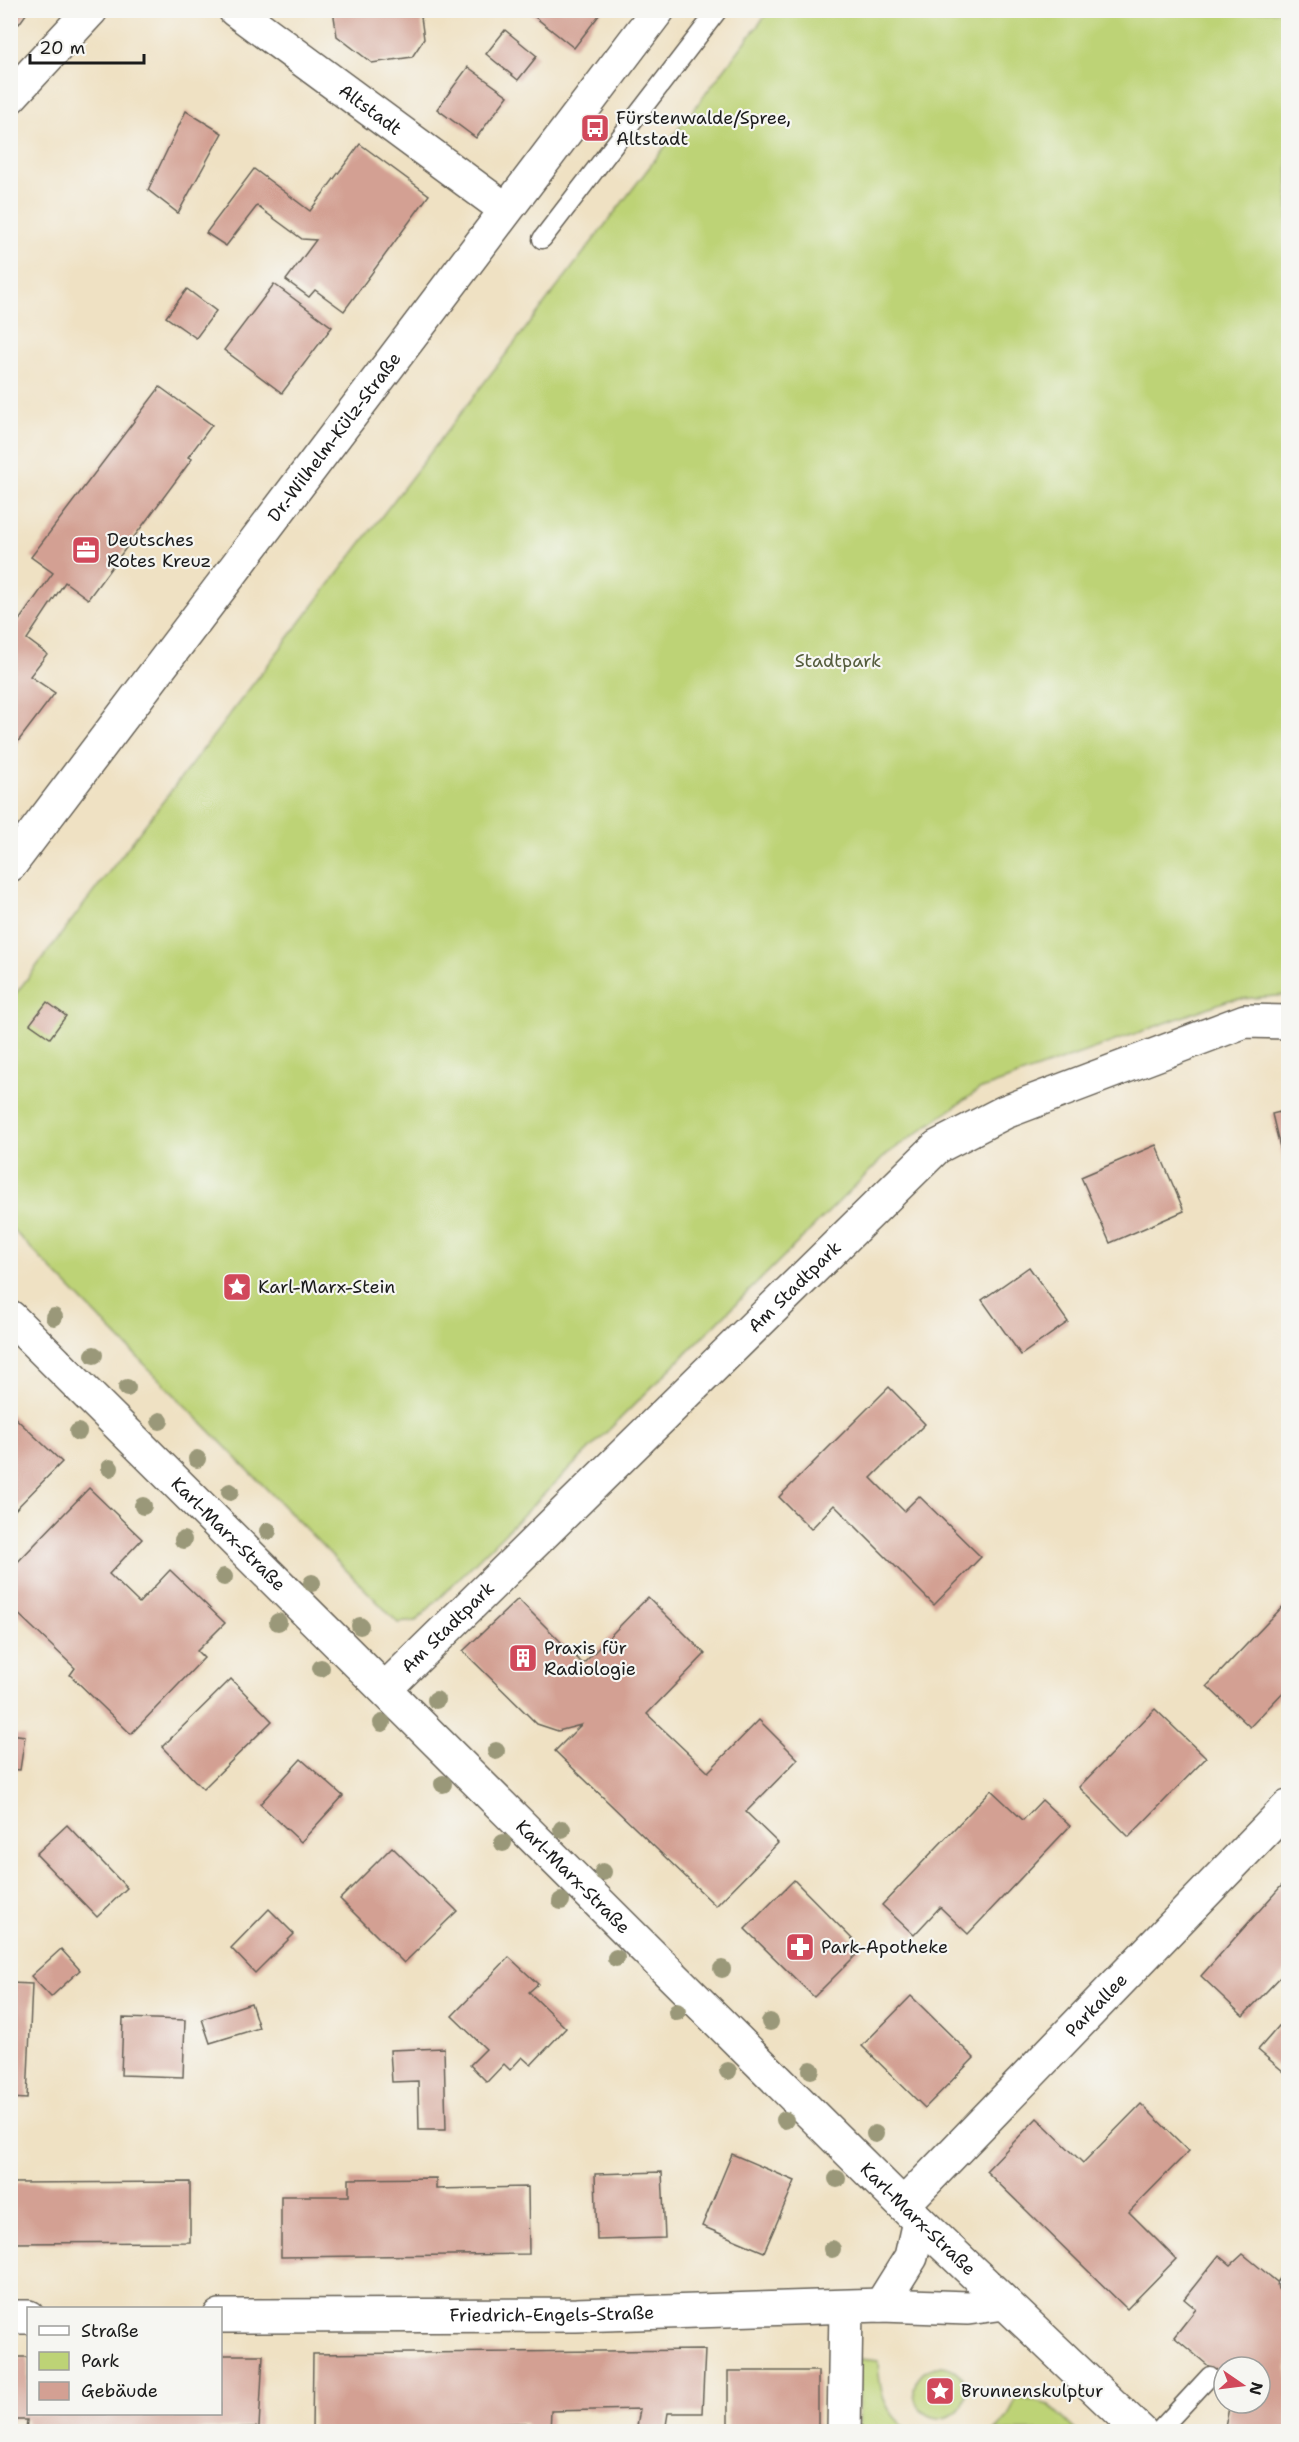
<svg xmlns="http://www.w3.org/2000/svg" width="1299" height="2442" viewBox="0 0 1299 2442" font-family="'Shantell Sans',sans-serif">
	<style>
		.green { fill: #bdd376; stroke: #6c7849; stroke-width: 1.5 }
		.building { fill: #d3a093 }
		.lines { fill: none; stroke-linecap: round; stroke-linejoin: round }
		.lane-casing { stroke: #666156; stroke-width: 21 }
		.street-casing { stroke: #666156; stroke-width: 36 }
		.secondary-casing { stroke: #666156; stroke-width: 36 }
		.lane { stroke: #fff; stroke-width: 18 }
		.street { stroke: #fff; stroke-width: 33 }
		.secondary { stroke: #fff; stroke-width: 33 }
		.tree { fill: #9a9879 }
		.labels { text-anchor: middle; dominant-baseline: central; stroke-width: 4.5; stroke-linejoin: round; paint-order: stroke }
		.street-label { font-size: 18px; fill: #1c1c1c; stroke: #f6f6f2 }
		.poi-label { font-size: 18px; fill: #1c1c1c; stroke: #f6f6f2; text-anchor: start }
		.park-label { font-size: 18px; fill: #545c3c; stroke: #f6f6f2 }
	</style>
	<rect width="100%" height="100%" fill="#f6f6f2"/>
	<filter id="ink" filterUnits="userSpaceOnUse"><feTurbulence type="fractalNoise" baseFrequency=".0167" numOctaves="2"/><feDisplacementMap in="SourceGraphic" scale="12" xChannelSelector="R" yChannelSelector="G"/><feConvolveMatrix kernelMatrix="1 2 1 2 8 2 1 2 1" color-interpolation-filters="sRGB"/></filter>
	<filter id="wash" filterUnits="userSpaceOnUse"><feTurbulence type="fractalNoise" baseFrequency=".008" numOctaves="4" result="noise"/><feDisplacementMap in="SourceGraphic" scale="24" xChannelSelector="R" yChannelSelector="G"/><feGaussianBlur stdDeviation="1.35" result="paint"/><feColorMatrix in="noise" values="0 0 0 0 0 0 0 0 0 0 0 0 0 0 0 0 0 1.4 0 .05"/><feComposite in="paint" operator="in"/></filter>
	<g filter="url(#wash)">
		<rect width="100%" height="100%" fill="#efe1c3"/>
		<g class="green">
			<path d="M 769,11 L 1288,11 L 1288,995 L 1229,1000 L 979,1090 L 887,1154 L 416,1621 L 398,1623 L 11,1228 L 10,1001 Z"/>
			<path d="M 859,2359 L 878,2361 C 880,2394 883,2410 909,2431 L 859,2431 Z"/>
			<circle cx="940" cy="2392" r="26"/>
			<path d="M 1017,2397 L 1049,2405 L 1076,2431 L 994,2431 L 1007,2418 Z"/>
		</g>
		<g id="blocks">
			<g class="building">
				<path d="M 10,10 L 29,10 L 19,24 L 10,18 Z"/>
				<path d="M 333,10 L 420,10 L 424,39 L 412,57 L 372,63 L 337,36 Z"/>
				<path d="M 532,10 L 603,10 L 574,48 L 530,13 Z"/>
				<path d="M 505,30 L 537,56 L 518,80 L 486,54 Z"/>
				<path d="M 468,67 L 508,96 L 476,138 L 437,109 Z"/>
				<path d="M 186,111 L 222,133 L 178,213 L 148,190 Z"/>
				<path d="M 360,144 L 429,195 L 344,311 L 315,290 L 309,297 L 286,280 L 316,240 L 302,239 L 257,206 L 226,246 L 206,233 L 254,169 L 310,211 Z"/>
				<path d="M 274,284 L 332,327 L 282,393 L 224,350 Z"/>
				<path d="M 187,289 L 216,311 L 196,338 L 166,317 Z"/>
				<path d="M 160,387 L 212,425 L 188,457 L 192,459 L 88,599 L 65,582 L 27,639 L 47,654 L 30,676 L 55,693 L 10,752 L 10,633 L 53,573 L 31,557 Z"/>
				<path d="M 47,1002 L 66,1016 L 50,1038 L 30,1024 Z"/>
				<path d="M 1288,1110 L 1288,1181 L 1272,1114 Z"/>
				<path d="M 1156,1145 L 1184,1211 L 1110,1243 L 1081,1177 Z"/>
				<path d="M 1029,1267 L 1068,1322 L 1021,1355 L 982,1300 Z"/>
				<path d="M 889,1387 L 925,1424 L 871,1478 L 904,1511 L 919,1496 L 981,1557 L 934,1605 L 834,1505 L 811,1529 L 779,1497 Z"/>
				<path d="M 10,1413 L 62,1462 L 10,1515 Z"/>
				<path d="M 89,1488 L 142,1539 L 109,1574 L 139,1603 L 170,1570 L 225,1623 L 197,1651 L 204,1658 L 131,1734 L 70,1675 L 75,1668 L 10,1606 L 10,1570 Z"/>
				<path d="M 648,1597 L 705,1654 L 647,1714 L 708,1772 L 759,1720 L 798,1759 L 746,1812 L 778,1843 L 716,1906 L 555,1751 L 581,1725 L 558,1731 L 537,1724 L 463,1651 L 518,1599 L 583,1664 Z"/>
				<path d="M 1288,1601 L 1288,1687 L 1250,1727 L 1207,1686 Z"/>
				<path d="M 231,1679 L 272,1721 L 203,1789 L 162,1747 Z"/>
				<path d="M 1155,1709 L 1206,1758 L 1129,1837 L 1079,1787 Z"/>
				<path d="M 10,1734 L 25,1736 L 20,1770 L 10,1769 Z"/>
				<path d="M 301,1759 L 343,1796 L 301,1842 L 260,1804 Z"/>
				<path d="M 991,1790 L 1023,1820 L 1042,1800 L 1070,1826 L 968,1934 L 940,1907 L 914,1935 L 882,1905 Z"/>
				<path d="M 67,1825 L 127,1888 L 97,1917 L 36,1854 Z"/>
				<path d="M 392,1847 L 457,1911 L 404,1963 L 340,1899 Z"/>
				<path d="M 794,1880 L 862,1949 L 814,1997 L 745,1929 Z"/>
				<path d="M 1283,1884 L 1288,1889 L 1288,1969 L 1243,2016 L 1201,1976 Z"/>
				<path d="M 269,1909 L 294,1934 L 255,1973 L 231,1948 Z"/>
				<path d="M 61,1949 L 80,1970 L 51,1997 L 31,1976 Z"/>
				<path d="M 509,1957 L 538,1984 L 529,1992 L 566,2028 L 531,2065 L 522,2057 L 510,2070 L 504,2064 L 487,2082 L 470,2065 L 486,2049 L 452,2016 Z"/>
				<path d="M 10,1983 L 32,1984 L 27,2099 L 10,2098 Z"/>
				<path d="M 911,1996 L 974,2058 L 925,2108 L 862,2046 Z"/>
				<path d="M 251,2003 L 259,2028 L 210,2043 L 202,2019 Z"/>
				<path d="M 123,2018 L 185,2020 L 183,2077 L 121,2075 Z"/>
				<path d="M 1285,2019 L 1288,2023 L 1288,2067 L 1284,2072 L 1258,2050 Z"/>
				<path d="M 444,2048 L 446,2130 L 419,2130 L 418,2081 L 392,2082 L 390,2050 Z"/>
				<path d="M 1141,2104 L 1189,2151 L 1129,2212 L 1176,2259 L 1127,2309 L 986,2171 L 1037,2118 L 1083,2163 Z"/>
				<path d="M 732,2154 L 795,2181 L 764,2252 L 702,2226 Z"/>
				<path d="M 662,2172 L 665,2238 L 597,2240 L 595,2174 Z"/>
				<path d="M 436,2178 L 436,2189 L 528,2187 L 529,2254 L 281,2257 L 281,2196 L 349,2196 L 349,2179 Z"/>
				<path d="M 190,2182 L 190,2242 L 10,2243 L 10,2183 Z"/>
				<path d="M 1243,2254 L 1288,2291 L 1288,2432 L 1224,2432 L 1230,2403 L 1260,2403 L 1260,2367 L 1224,2367 L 1224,2379 L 1174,2337 L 1196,2309 L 1184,2299 L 1219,2255 L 1231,2265 Z"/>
				<path d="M 705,2350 L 702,2413 L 668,2413 L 665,2432 L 636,2432 L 640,2409 L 551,2411 L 550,2432 L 525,2432 L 526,2423 L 482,2424 L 482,2432 L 312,2432 L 313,2354 Z"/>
				<path d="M 220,2355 L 263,2355 L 259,2427 L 197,2429 L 196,2432 L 26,2432 L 27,2420 L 10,2420 L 10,2357 L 28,2357 L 28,2414 L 220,2414 Z"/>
				<rect x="728" y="2371" width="90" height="61"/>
			</g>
		</g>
	</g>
	<g filter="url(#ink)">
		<use href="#blocks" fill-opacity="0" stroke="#666156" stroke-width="1.5"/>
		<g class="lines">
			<g class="lane-casing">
				<g id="lane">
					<path d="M 542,239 L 718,10"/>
					<path d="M 1287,2285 L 1288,2284"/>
					<path d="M 1158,2432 L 1210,2376"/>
				</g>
			</g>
			<g class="street-casing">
				<g id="street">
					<path id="s1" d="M 235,10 L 505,209"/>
					<path d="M 10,97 L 91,10"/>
					<path id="s2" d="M 385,1689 L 937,1147 L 1005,1112 L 1245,1021 L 1288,1022"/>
					<path id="s3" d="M 903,2205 L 1288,1807"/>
					<path d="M 881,2305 L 911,2257 L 919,2221"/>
					<path id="s4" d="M 220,2316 L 576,2315 L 881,2305 L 968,2308 L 1005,2303"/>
					<path d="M 10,2317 L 28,2317"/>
					<path d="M 844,2432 L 846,2307"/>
				</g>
			</g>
			<g class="secondary-casing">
				<g id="secondary">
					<path id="s5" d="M 10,865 L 658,10"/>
					<path id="s6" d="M 10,1317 L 919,2221 L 1141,2432"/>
				</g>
			</g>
			<use href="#lane" class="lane"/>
			<use href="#street" class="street"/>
			<use href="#secondary" class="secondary"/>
		</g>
		<g class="tree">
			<circle cx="54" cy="1317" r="9"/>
			<circle cx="94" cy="1355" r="9"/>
			<circle cx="127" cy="1388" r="9"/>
			<circle cx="160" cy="1421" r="9"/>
			<circle cx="78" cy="1432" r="9"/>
			<circle cx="197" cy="1459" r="9"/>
			<circle cx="110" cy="1468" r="9"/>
			<circle cx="230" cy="1492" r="9"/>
			<circle cx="143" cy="1506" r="9"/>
			<circle cx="268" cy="1531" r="9"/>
			<circle cx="183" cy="1540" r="9"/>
			<circle cx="224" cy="1577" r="9"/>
			<circle cx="312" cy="1583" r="9"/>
			<circle cx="278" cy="1622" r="9"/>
			<circle cx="360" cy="1626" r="9"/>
			<circle cx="321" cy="1668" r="9"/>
			<circle cx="436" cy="1700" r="9"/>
			<circle cx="382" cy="1723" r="9"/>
			<circle cx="496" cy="1751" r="9"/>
			<circle cx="443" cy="1784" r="9"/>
			<circle cx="562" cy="1829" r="9"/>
			<circle cx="503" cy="1843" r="9"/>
			<circle cx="603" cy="1872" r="9"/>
			<circle cx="561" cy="1901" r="9"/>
			<circle cx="616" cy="1958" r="9"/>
			<circle cx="722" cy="1969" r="9"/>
			<circle cx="677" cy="2012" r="9"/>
			<circle cx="770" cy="2022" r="9"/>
			<circle cx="811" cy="2070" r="9"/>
			<circle cx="728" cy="2071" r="9"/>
			<circle cx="785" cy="2120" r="9"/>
			<circle cx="875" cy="2134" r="9"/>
			<circle cx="837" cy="2179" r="9"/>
			<circle cx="832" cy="2249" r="9"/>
		</g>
	</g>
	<defs>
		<g id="bus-square" transform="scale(1.5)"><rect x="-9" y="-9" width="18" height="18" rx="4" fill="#d1495b" stroke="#f6f6f2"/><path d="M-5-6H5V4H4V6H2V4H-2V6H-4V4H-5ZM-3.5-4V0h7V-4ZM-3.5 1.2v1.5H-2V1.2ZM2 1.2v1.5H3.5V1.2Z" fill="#fff"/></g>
		<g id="office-square" transform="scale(1.5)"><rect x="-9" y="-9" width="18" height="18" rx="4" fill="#d1495b" stroke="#f6f6f2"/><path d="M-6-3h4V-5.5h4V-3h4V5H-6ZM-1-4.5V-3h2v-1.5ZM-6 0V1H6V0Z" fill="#fff"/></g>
		<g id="sight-square" transform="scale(1.5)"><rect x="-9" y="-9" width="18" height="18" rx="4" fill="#d1495b" stroke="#f6f6f2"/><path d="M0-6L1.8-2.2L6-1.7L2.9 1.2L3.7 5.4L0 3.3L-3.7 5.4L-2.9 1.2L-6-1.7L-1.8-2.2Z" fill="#fff"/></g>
		<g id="building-square" transform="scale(1.5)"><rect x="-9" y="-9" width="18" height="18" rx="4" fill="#d1495b" stroke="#f6f6f2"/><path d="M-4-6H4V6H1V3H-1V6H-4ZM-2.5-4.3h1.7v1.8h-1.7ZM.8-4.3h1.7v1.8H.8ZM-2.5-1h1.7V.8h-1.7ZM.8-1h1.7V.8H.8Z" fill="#fff"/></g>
		<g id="pharmacy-square" transform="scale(1.5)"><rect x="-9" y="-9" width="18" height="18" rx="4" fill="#d1495b" stroke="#f6f6f2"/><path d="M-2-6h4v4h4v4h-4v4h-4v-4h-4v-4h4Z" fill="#fff"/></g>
	</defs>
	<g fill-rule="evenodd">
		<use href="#bus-square" x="595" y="128"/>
		<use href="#office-square" x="86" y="550"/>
		<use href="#sight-square" x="237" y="1287"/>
		<use href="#building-square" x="523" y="1658"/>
		<use href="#pharmacy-square" x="800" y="1947"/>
		<use href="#sight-square" x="940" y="2391"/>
	</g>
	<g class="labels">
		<g class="street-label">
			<text stroke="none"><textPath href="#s1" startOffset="168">Altstadt</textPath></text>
			<text stroke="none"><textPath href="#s5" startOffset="537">Dr.-Wilhelm-Külz-Straße</textPath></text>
			<text stroke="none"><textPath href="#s2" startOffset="574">Am Stadtpark</textPath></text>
			<text stroke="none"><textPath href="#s6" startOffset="308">Karl-Marx-Straße</textPath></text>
			<text stroke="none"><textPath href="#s2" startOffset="88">Am Stadtpark</textPath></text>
			<text stroke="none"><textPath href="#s6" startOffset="794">Karl-Marx-Straße</textPath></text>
			<text stroke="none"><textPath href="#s3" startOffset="278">Parkallee</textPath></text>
			<text stroke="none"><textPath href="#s6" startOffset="1280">Karl-Marx-Straße</textPath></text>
			<text stroke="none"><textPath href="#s4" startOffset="332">Friedrich-Engels-Straße</textPath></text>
		</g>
		<g class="poi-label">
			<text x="616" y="118">Fürstenwalde/Spree,<tspan x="616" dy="21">Altstadt</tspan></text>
			<text x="107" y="540">Deutsches<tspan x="107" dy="21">Rotes Kreuz</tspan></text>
			<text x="258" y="1287">Karl-Marx-Stein</text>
			<text x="544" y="1648">Praxis für<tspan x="544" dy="21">Radiologie</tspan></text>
			<text x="821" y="1947">Park-Apotheke</text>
			<text x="961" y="2391">Brunnenskulptur</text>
		</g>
		<g class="park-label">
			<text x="838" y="661">Stadtpark</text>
		</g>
	</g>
	<rect width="1299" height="2442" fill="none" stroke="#f6f6f2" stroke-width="36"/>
	<rect x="27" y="2307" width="195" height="108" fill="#f6f6f2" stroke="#9f9f9c" stroke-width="1.5"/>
	<rect x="39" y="2326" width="30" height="9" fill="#ffffff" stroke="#9f9f9c" stroke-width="1.5"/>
	<text x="81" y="2337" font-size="18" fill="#1c1c1c">Straße</text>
	<rect x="39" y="2352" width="30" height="18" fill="#bdd376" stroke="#9f9f9c" stroke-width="1.5"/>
	<text x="81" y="2367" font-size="18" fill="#1c1c1c">Park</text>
	<rect x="39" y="2382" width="30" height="18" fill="#d3a093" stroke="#9f9f9c" stroke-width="1.5"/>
	<text x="81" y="2397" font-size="18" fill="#1c1c1c">Gebäude</text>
	<g transform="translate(1242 2385) rotate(104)"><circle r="28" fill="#f6f6f2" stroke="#9f9f9c" stroke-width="1.5"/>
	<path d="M0-4.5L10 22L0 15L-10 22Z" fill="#d1495b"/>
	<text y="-9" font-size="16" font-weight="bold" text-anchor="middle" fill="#1c1c1c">N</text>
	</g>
	<path d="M30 54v9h114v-9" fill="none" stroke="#1c1c1c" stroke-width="3"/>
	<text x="39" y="54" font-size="18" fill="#1c1c1c" stroke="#f6f6f2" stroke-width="4.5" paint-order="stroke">20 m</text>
</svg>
